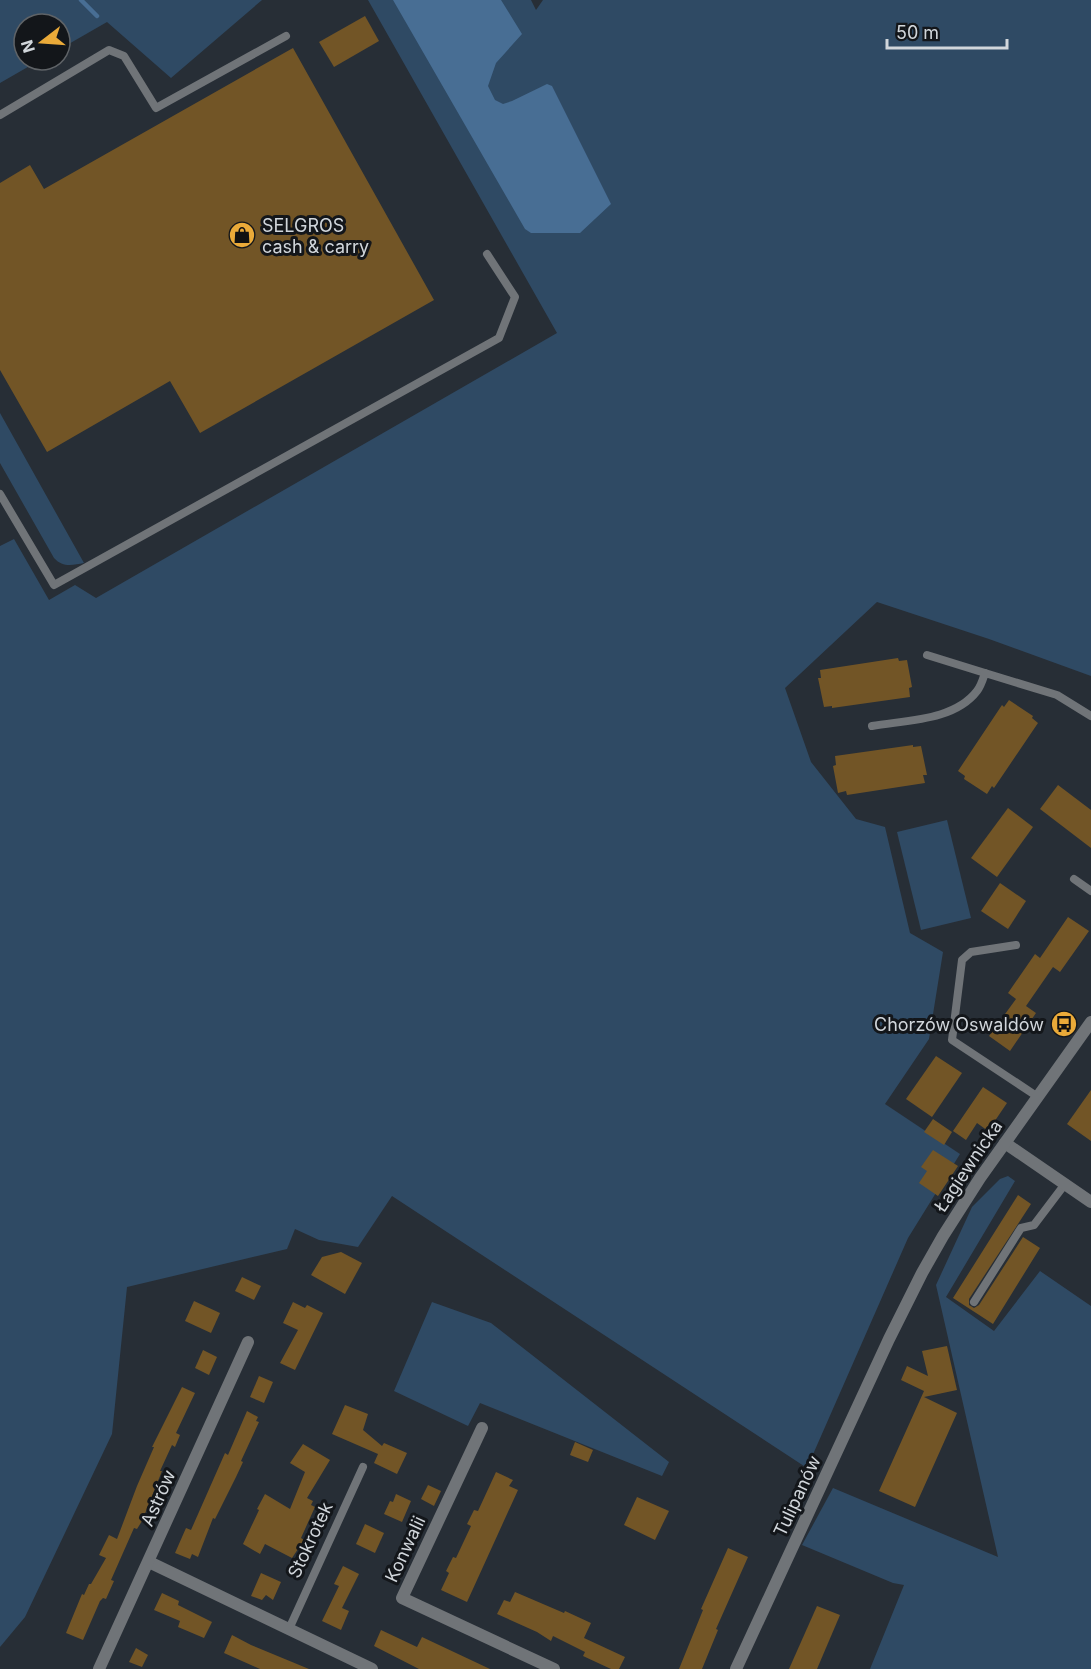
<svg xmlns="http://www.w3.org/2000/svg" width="1091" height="1669" viewBox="0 0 1091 1669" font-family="Inter,sans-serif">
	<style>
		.green { fill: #2f4a64 }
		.water { fill: #486e94 }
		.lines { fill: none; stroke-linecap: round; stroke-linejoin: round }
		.stream { stroke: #486e94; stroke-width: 4.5 }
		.building { fill: #725526 }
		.service { stroke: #707478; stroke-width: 8 }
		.minor { stroke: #707478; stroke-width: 12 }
		.tertiary { stroke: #707478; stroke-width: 12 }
		.labels { text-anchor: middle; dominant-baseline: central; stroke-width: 6; stroke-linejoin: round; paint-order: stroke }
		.poi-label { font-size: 18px; fill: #d1d6db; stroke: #13161a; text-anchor: start }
		.street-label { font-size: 18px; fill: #d1d6db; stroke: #13161a }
	</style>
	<rect width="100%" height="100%" fill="#272e36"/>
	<g class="green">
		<path d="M 0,0 L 262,0 L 171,78 L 107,22 L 60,49 L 60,24 L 24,24 L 24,60 L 40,60 L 0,83 Z"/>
		<path d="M 368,0 L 531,0 L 536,10 L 543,0 L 1091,0 L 1091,676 L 989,639 L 877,602 L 785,688 L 811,762 L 856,819 L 885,827 L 910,933 L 943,952 L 929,1039 L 885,1104 L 960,1154 L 908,1238 L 807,1468 L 392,1196 L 358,1247 L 319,1240 L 295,1229 L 287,1249 L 127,1287 L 112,1434 L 25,1617 L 0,1647 L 0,546 L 14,539 L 49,600 L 75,585 L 96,598 L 557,333 Z"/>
		<path d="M 0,413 L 84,563 C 73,565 63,568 54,558 L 0,463 Z"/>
		<path d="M 947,820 L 971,918 L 921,930 L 897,832 Z"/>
		<path d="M 1008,1176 L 1015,1181 L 946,1297 L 994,1331 L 1040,1271 L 1091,1306 L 1091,1669 L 870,1669 L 904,1585 L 893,1583 L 802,1545 L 833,1488 L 998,1557 L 936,1285 L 972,1207 L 1000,1179 Z"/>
		<path d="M 432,1302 L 491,1323 L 669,1462 L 662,1476 L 480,1403 L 468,1426 L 394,1391 Z"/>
	</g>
	<path class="water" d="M 393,0 L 501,0 L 522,34 L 496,63 L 488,86 L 495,100 L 503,104 L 512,101 L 547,84 L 552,86 L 611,204 L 580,233 L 531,233 L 525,229 Z"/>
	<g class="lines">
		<path class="stream" d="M 81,0 L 97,16"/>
	</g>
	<g class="building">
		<path d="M 365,16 L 379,41 L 334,67 L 319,42 Z"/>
		<path d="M 293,48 L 434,300 L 200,433 L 170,381 L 47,452 L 0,370 L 0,183 L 30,165 L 44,189 Z"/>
		<path d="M 898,658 L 899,661 L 907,660 L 912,687 L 909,688 L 910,697 L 832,708 L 832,706 L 824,707 L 818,678 L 821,678 L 820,670 Z"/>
		<path d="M 1009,700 L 1033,716 L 1032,718 L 1038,723 L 994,788 L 992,786 L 987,794 L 964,779 L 965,776 L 958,771 L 1002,705 L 1004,707 Z"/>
		<path d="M 913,745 L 913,747 L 921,746 L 927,775 L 923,775 L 925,783 L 847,795 L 846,791 L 838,793 L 833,766 L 836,765 L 835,756 Z"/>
		<path d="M 1058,785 L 1091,810 L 1091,848 L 1040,809 Z"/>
		<path d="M 1008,808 L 1033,827 L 997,877 L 971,858 Z"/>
		<path d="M 1000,883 L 1026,901 L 1008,929 L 981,911 Z"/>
		<path d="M 1068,917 L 1089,931 L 1060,972 L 1053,967 L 1026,1006 L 1036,1013 L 1010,1051 L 989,1036 L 1016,999 L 1008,993 L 1035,954 L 1040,958 Z"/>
		<path d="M 936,1056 L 962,1073 L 932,1117 L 906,1099 Z"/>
		<path d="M 983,1087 L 1007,1103 L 988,1131 L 977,1123 L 966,1140 L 953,1131 Z"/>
		<path d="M 1091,1090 L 1091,1141 L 1067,1124 Z"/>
		<path d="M 933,1119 L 952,1132 L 944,1145 L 924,1132 Z"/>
		<path d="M 933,1150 L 958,1166 L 938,1196 L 919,1183 L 927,1171 L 921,1167 Z"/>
		<path d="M 1018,1195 L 1031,1204 L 969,1299 L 969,1305 L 974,1308 L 979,1305 L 1023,1237 L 1040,1248 L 993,1324 L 953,1298 Z"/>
		<path d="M 341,1252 L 362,1263 L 345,1294 L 311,1275 L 322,1257 Z"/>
		<path d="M 242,1277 L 261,1286 L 254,1300 L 235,1291 Z"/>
		<path d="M 194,1301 L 220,1313 L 211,1333 L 185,1321 Z"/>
		<path d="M 293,1302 L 305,1308 L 307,1305 L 323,1313 L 295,1370 L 280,1363 L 298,1330 L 283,1323 Z"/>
		<path d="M 947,1346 L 957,1390 L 924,1397 L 957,1413 L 915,1507 L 879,1491 L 924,1391 L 901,1380 L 907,1366 L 928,1376 L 922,1351 Z"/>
		<path d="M 203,1350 L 217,1357 L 209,1375 L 195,1368 Z"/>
		<path d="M 259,1376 L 273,1382 L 264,1403 L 250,1397 Z"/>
		<path d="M 182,1387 L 195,1393 L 176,1433 L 180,1435 L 175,1447 L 172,1445 L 160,1471 L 162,1471 L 142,1521 L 137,1529 L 134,1528 L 111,1580 L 114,1581 L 106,1599 L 103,1598 L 100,1601 L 83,1640 L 66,1633 L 82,1594 L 84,1595 L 89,1584 L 91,1584 L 106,1558 L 99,1555 L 109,1535 L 117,1539 L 137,1486 L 154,1447 L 152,1447 Z"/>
		<path d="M 345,1405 L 368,1414 L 363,1430 L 382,1446 L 384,1443 L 407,1453 L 397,1474 L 374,1463 L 378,1454 L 332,1434 Z"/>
		<path d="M 247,1411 L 258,1417 L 256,1421 L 259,1422 L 241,1461 L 243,1462 L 236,1477 L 215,1519 L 213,1518 L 198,1557 L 192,1554 L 190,1559 L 175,1553 L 186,1528 L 191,1530 L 225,1453 L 228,1455 Z"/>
		<path d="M 575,1442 L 593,1450 L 588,1462 L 570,1455 Z"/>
		<path d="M 303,1444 L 330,1460 L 307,1498 L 313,1501 L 311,1505 L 315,1507 L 301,1538 L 304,1540 L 292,1558 L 265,1544 L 260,1554 L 243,1544 L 259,1510 L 257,1509 L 265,1494 L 290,1509 L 305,1472 L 290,1463 Z"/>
		<path d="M 496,1472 L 513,1480 L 509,1486 L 518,1490 L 467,1602 L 441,1590 L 449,1573 L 446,1571 L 453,1557 L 456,1558 L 471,1526 L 467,1524 L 474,1510 L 478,1511 Z"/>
		<path d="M 428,1485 L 441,1491 L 434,1506 L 421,1499 Z"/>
		<path d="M 396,1494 L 411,1501 L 402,1522 L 384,1514 L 390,1501 L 393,1502 Z"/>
		<path d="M 637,1497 L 669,1511 L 655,1540 L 624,1525 Z"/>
		<path d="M 365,1524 L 384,1533 L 375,1553 L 356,1544 Z"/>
		<path d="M 728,1548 L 748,1557 L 716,1629 L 718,1630 L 702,1669 L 679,1669 L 703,1610 L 701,1609 Z"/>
		<path d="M 343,1566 L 359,1574 L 342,1608 L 349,1611 L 341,1630 L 322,1621 L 339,1586 L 334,1584 Z"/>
		<path d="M 261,1573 L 281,1582 L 273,1600 L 266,1595 L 262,1600 L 251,1596 Z"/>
		<path d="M 515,1592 L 564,1613 L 565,1611 L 591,1623 L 584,1638 L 625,1657 L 619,1669 L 611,1669 L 583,1656 L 585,1652 L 553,1636 L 551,1641 L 537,1632 L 497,1614 L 504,1600 L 510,1602 Z"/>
		<path d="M 162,1593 L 179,1601 L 178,1605 L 212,1622 L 204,1638 L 178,1627 L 180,1621 L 154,1610 Z"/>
		<path d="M 817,1606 L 840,1615 L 817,1669 L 789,1669 Z"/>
		<path d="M 381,1630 L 417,1647 L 422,1637 L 490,1669 L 419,1669 L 374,1646 Z"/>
		<path d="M 232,1635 L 251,1645 L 309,1669 L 260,1669 L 224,1653 Z"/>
		<path d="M 136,1648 L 148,1655 L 142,1667 L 129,1662 Z"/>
	</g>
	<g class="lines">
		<g class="service">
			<path d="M 0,115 L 109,50 L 124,56 L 156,108 L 286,36"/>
			<path d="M 0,494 L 54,585 L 499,338 L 515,297 L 487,254"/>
			<path d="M 927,655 L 985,673"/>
			<path d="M 872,726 C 906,720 954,721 977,691 C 981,686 983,679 985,673 L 1057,695 L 1091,716"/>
			<path d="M 1074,879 L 1091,891"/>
			<path d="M 1016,945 L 971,952 L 962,960 L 952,1040 L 1038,1097"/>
			<path d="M 974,1302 L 1021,1228 L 1034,1225 L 1065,1184"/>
			<path d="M 289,1629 L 363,1467"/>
		</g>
		<g class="minor">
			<path d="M 1005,1143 L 1091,1202"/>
			<path d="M 482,1428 L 402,1598 L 554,1669"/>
			<path d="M 149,1562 L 372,1669"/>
			<path d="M 99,1669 L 248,1342"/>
		</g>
		<path class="tertiary" d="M 736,1669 L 889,1339 L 922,1273 L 943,1236 L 980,1178 L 1091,1022"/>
	</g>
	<defs>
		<g id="shop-disc" transform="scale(1.35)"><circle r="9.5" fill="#eaaa39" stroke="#13161a"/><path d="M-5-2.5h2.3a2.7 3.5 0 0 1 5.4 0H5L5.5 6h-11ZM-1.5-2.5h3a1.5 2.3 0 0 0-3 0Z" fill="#111"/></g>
		<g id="bus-disc" transform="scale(1.35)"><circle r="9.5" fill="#eaaa39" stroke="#13161a"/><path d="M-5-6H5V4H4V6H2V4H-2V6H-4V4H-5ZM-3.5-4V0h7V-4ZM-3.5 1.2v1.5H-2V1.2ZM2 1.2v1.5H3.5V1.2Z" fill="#111"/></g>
	</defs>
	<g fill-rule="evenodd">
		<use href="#shop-disc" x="242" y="235"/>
		<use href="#bus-disc" x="1064" y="1024"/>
	</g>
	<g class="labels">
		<g class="poi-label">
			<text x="262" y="225">SELGROS<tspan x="262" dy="21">cash &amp; carry</tspan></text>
			<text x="1044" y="1024" text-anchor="end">Chorzów Oswaldów</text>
		</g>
		<g class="street-label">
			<text transform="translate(968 1166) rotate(-56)">Łagiewnicka</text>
			<text transform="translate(797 1496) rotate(-65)">Tulipanów</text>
			<text transform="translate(158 1498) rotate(-66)">Astrów</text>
			<text transform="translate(310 1540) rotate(-65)">Stokrotek</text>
			<text transform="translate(405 1549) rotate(-65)">Konwalii</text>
		</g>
	</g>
	<g transform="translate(42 42) rotate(253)"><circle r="28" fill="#13161a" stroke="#5f6367" stroke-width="1.5"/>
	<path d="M0-4.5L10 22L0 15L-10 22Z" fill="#eaaa39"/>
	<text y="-9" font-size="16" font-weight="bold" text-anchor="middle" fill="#d1d6db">N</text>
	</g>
	<path d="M887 39v9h120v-9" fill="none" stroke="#d1d6db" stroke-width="3"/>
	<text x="896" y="39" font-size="18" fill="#d1d6db" stroke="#13161a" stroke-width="4.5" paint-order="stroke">50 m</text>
</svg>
